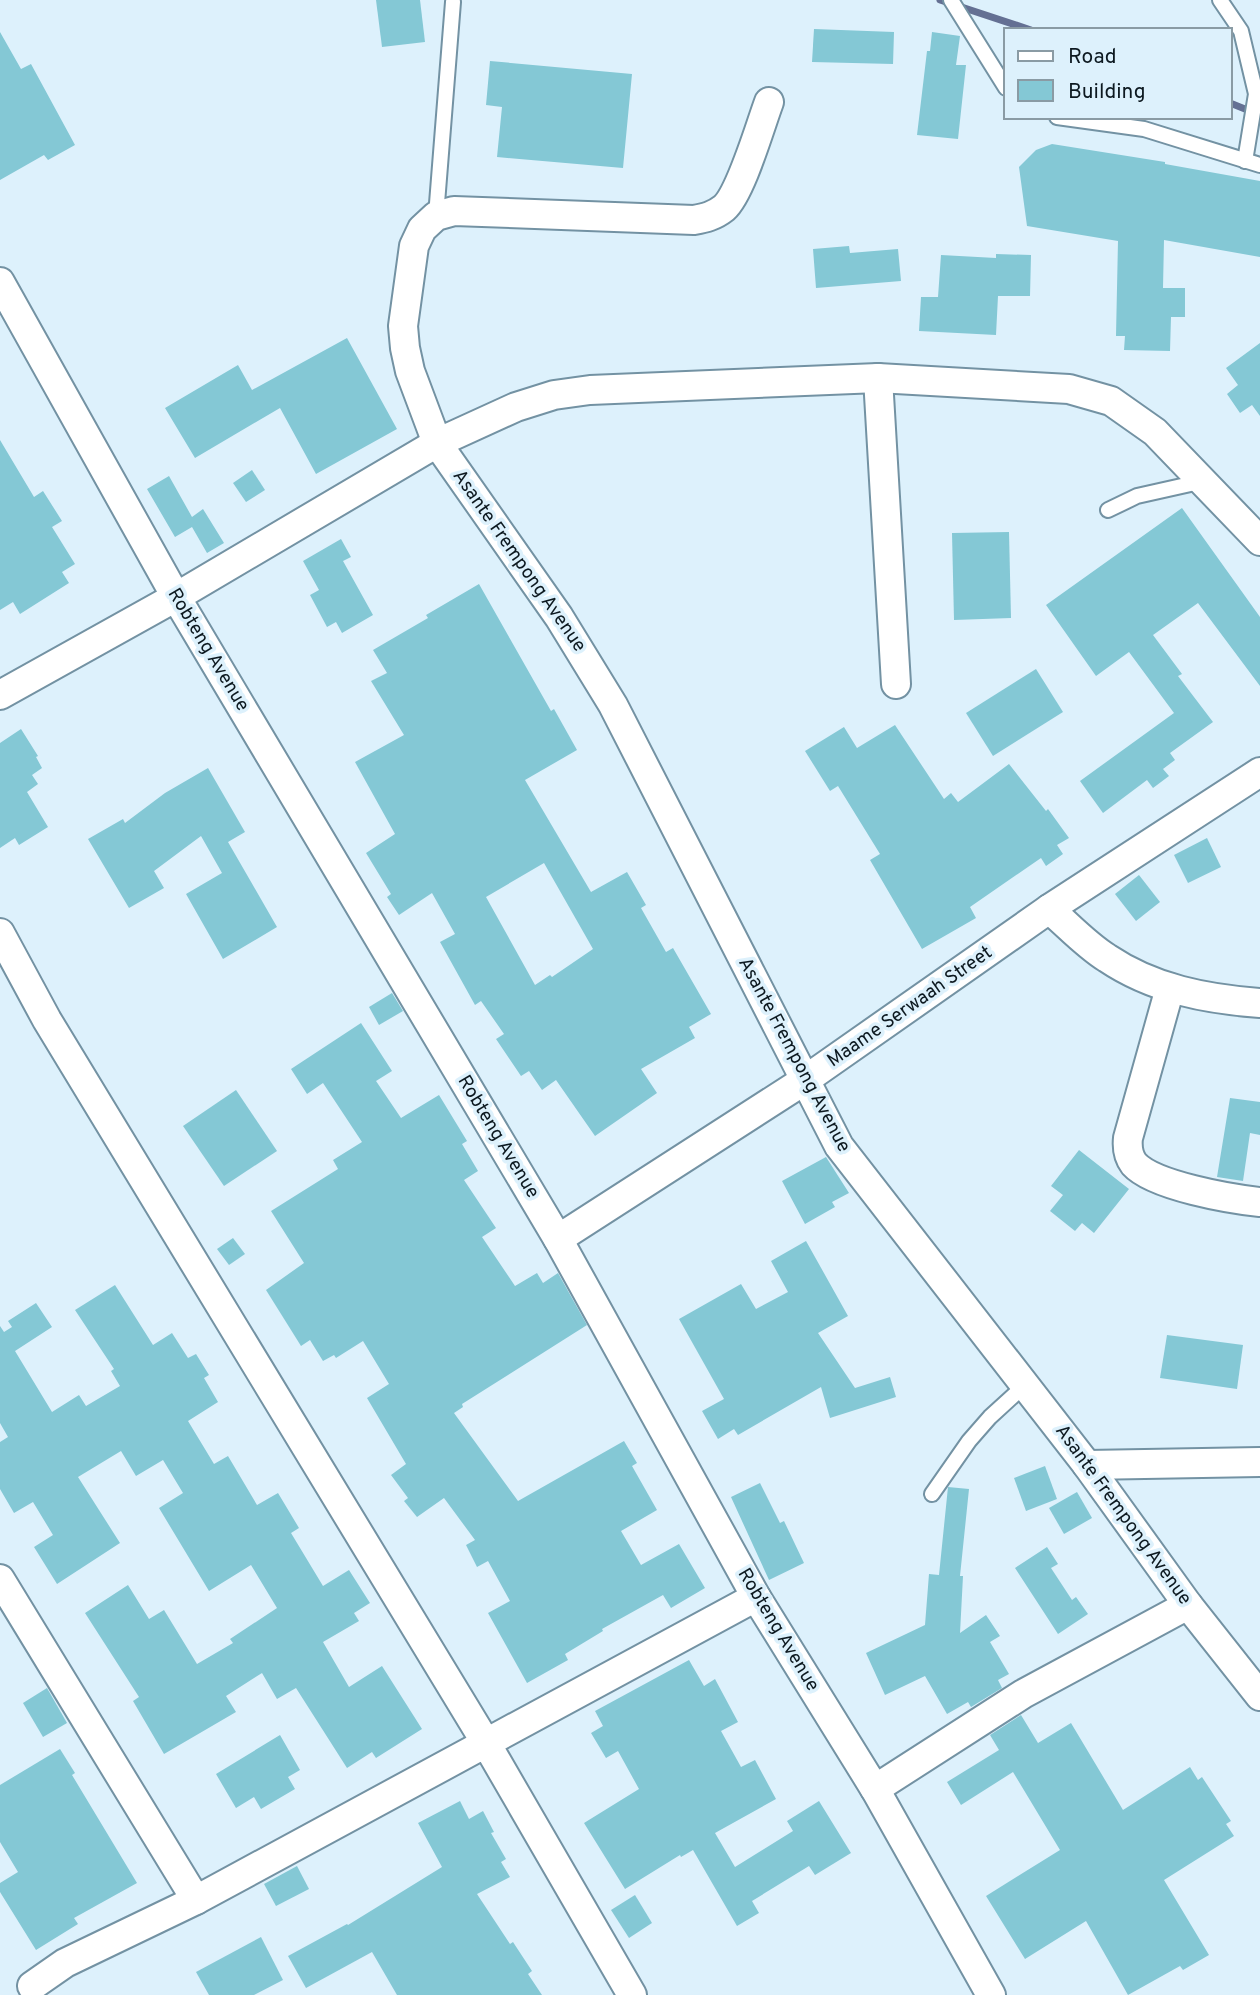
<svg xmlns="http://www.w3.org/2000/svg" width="1260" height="1995" viewBox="0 0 1260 1995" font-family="Overpass,sans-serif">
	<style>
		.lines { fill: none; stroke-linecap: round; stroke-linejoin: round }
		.stream { stroke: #647093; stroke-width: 7 }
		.building { fill: #84c8d5; fill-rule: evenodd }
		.service-casing { stroke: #7392a3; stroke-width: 18 }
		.minor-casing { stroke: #7392a3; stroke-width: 32 }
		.service { stroke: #fff; stroke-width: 14 }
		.minor { stroke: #fff; stroke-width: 28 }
		.labels { text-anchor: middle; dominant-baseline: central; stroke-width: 7; stroke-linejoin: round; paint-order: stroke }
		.street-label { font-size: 19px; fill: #0d1920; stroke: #ddf1fc }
	</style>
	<rect width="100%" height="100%" fill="#ddf1fc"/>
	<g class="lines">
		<g class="stream">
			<path d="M 940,0 L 1031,30"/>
			<path d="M 1230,103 L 1260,115"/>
		</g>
	</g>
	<g class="building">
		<path d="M 376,0 L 420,0 L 425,42 L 382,47 Z"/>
		<path d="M 814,29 L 894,32 L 893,64 L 812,62 Z"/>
		<path d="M 0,32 L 21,69 L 31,64 L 75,145 L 48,160 L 44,155 L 0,180 Z"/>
		<path d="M 932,32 L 960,36 L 956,65 L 966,65 L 958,139 L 917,135 L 927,51 L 930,51 Z"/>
		<path d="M 490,61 L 632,74 L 623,168 L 497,157 L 502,107 L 486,105 Z"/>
		<path d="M 1052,144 L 1165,162 L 1165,164 L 1260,181 L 1260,257 L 1164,240 L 1163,288 L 1185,288 L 1185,317 L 1171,317 L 1170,351 L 1124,350 L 1125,336 L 1116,336 L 1118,241 L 1027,226 L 1019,167 L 1036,150 Z"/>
		<path d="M 849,246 L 850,253 L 898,249 L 901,281 L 816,288 L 813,249 Z"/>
		<path d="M 996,254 L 1031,255 L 1030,296 L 998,296 L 996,335 L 919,331 L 921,297 L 938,297 L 941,255 L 996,258 Z"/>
		<path d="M 347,338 L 397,429 L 316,474 L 280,408 L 195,458 L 165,408 L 238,365 L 252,390 Z"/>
		<path d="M 1260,343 L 1260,416 L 1252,405 L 1240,413 L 1227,394 L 1238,385 L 1226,368 Z"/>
		<path d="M 0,440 L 34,497 L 43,491 L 62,521 L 52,527 L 75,564 L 62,572 L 69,583 L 20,614 L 13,602 L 0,610 Z"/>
		<path d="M 252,470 L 265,490 L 246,502 L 233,483 Z"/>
		<path d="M 169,476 L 192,517 L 203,509 L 224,543 L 207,553 L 192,527 L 175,537 L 147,489 Z"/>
		<path d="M 1182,508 L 1260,617 L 1260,686 L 1198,603 L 1153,635 L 1182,674 L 1178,676 L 1213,722 L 1170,753 L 1175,760 L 1163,769 L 1169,776 L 1153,788 L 1147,780 L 1103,813 L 1080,781 L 1174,713 L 1129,652 L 1096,676 L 1046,605 Z"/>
		<path d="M 1009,532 L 1011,618 L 954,620 L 952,533 Z"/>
		<path d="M 341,539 L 351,557 L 343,561 L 373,615 L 342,633 L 336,622 L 327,627 L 310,595 L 319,590 L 303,561 Z"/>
		<path d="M 479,584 L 551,711 L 554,709 L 577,750 L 525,780 L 591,892 L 627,872 L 646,905 L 641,908 L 666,952 L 673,948 L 711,1014 L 689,1027 L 695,1038 L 641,1069 L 657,1093 L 595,1136 L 556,1080 L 542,1090 L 529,1071 L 521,1076 L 496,1039 L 504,1034 L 481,1001 L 475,1005 L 440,942 L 455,934 L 432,893 L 399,915 L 387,897 L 391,894 L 366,853 L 395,834 L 355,762 L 404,735 L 371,681 L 387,673 L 373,650 L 428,618 L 426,615 ZM 544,863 L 593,949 L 552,977 L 550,975 L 535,985 L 486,897 Z"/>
		<path d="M 1036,669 L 1063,712 L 993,756 L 966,713 Z"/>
		<path d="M 895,725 L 944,799 L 951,793 L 958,802 L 1009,764 L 1046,811 L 1048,809 L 1069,838 L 1057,845 L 1063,854 L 1046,866 L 1041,858 L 970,907 L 976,918 L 922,949 L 870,860 L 880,854 L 838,786 L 830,791 L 805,751 L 844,727 L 857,748 Z"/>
		<path d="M 21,729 L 38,756 L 36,757 L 42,768 L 32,775 L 38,784 L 27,792 L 48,827 L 19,845 L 15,838 L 0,848 L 0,743 Z"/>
		<path d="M 208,768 L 245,832 L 228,842 L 277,927 L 223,959 L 186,894 L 222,873 L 201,836 L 154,871 L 164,888 L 129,908 L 88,839 L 123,819 L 125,823 L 165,793 Z"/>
		<path d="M 1207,838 L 1221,867 L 1188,883 L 1174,855 Z"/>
		<path d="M 1139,875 L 1160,902 L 1136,921 L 1115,894 Z"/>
		<path d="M 392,993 L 403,1011 L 379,1025 L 369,1007 Z"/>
		<path d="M 361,1023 L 392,1071 L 376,1081 L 401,1118 L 439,1095 L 467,1141 L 462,1144 L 478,1171 L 464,1180 L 496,1228 L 482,1237 L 515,1286 L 537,1273 L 543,1283 L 558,1273 L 587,1325 L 462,1404 L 463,1407 L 454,1413 L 518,1501 L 624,1441 L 637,1463 L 632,1466 L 657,1510 L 621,1531 L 641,1565 L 679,1544 L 705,1588 L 671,1608 L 663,1595 L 602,1629 L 603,1631 L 565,1654 L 568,1660 L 527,1683 L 488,1613 L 510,1601 L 488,1561 L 477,1567 L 466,1545 L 475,1540 L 444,1498 L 417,1517 L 404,1501 L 408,1498 L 391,1475 L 406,1464 L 367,1398 L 389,1384 L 363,1341 L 336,1358 L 334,1355 L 323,1361 L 310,1340 L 301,1346 L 266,1290 L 304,1263 L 271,1211 L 338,1169 L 333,1160 L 362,1142 L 323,1083 L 307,1094 L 291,1069 Z"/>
		<path d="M 236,1090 L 277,1151 L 224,1186 L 183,1126 Z"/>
		<path d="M 1230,1098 L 1260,1102 L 1260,1135 L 1250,1133 L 1243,1181 L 1217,1177 Z"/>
		<path d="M 1079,1150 L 1129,1189 L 1094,1233 L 1082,1223 L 1075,1231 L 1050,1211 L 1063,1195 L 1051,1186 Z"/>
		<path d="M 826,1157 L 849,1193 L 832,1202 L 835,1207 L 805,1224 L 782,1181 Z"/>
		<path d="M 233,1238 L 245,1254 L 229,1265 L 217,1249 Z"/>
		<path d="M 806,1241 L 848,1316 L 818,1333 L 855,1388 L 890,1377 L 896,1397 L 830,1418 L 821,1387 L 738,1435 L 734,1429 L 718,1439 L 702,1411 L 724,1399 L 679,1319 L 741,1284 L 756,1309 L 788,1292 L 771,1261 Z"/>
		<path d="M 115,1285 L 153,1345 L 172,1333 L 188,1358 L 196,1354 L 209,1375 L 204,1378 L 218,1402 L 188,1421 L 214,1464 L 228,1456 L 257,1505 L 278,1493 L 299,1528 L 291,1533 L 323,1586 L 349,1570 L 370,1603 L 354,1613 L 359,1621 L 323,1642 L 349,1687 L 382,1666 L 422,1729 L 376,1758 L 372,1752 L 347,1768 L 296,1688 L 277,1699 L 262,1673 L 226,1696 L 236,1712 L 164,1754 L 133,1701 L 139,1697 L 85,1613 L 128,1585 L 149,1619 L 164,1610 L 197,1664 L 233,1643 L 230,1639 L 277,1608 L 251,1565 L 209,1591 L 159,1508 L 183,1493 L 163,1460 L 136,1476 L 121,1451 L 78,1477 L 120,1543 L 57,1584 L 34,1547 L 53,1535 L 33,1502 L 14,1513 L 0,1489 L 0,1442 L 8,1437 L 0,1423 L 0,1326 L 4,1332 L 12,1327 L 8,1321 L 36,1303 L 52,1327 L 15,1351 L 52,1412 L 79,1395 L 86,1406 L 120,1386 L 111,1371 L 114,1369 L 75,1310 Z"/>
		<path d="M 1167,1335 L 1243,1345 L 1237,1389 L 1160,1378 Z"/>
		<path d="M 1045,1466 L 1057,1499 L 1026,1511 L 1014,1478 Z"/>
		<path d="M 760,1483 L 780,1523 L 784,1521 L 804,1563 L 769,1580 L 731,1497 Z"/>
		<path d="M 948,1487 L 969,1489 L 960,1576 L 963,1576 L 960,1633 L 986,1615 L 1000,1636 L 990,1642 L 1009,1674 L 998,1680 L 1002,1688 L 971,1707 L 968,1702 L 947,1714 L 925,1676 L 885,1695 L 866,1653 L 925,1625 L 929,1574 L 939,1575 Z"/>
		<path d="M 1077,1492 L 1092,1518 L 1064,1534 L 1049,1508 Z"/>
		<path d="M 1047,1547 L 1058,1564 L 1051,1568 L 1072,1600 L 1076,1597 L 1088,1614 L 1058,1634 L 1015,1568 Z"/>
		<path d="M 689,1660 L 704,1686 L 715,1679 L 738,1722 L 721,1731 L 741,1767 L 755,1760 L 776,1799 L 715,1833 L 735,1867 L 793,1831 L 787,1821 L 819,1801 L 851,1853 L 815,1875 L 809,1866 L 752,1901 L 759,1913 L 737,1926 L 693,1850 L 681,1857 L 680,1855 L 625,1889 L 584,1823 L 639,1789 L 618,1751 L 606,1758 L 591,1733 L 603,1726 L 595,1711 Z"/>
		<path d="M 47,1688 L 67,1723 L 43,1737 L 23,1703 Z"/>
		<path d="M 1021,1715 L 1038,1743 L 1071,1723 L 1123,1810 L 1190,1767 L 1198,1780 L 1202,1777 L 1231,1821 L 1226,1824 L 1234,1836 L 1164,1880 L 1209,1955 L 1183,1970 L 1180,1966 L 1128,1995 L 1086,1921 L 1025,1959 L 986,1896 L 1060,1850 L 1013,1772 L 961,1805 L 947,1782 L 999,1750 L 990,1735 Z"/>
		<path d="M 280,1735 L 300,1770 L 288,1777 L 295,1789 L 261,1809 L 254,1797 L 236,1808 L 216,1774 Z"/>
		<path d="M 60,1749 L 75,1773 L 72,1775 L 137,1883 L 74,1918 L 78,1924 L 36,1950 L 0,1892 L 0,1883 L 18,1872 L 0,1842 L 0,1785 Z"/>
		<path d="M 460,1801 L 469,1819 L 483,1811 L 494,1832 L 491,1833 L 506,1859 L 501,1862 L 510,1877 L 477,1894 L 510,1944 L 513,1942 L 532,1971 L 528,1974 L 542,1995 L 397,1995 L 372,1952 L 306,1988 L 288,1956 L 347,1924 L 348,1925 L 442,1867 L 418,1823 Z"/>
		<path d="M 297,1866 L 309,1889 L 276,1906 L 264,1884 Z"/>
		<path d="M 635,1895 L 652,1923 L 629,1938 L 611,1910 Z"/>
		<path d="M 261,1937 L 283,1980 L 254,1995 L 209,1995 L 196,1972 Z"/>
	</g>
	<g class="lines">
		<g class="service-casing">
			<g id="service">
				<path d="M 951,0 L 1006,88"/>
				<path d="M 1220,0 L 1241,31 L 1256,94 L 1245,161"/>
				<path d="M 1057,117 L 1144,129 L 1260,165"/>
				<path d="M 436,216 L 453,2"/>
				<path d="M 1108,510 L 1137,496 L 1204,481"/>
				<path d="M 932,1494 L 969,1441 L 990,1417 L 1025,1385"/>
			</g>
		</g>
		<g class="minor-casing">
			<g id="minor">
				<path d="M 769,102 C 760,126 741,193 724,208 C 714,216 705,218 694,220 L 454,211 L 436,216 L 422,229 L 414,246 L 403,326 L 405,348 L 410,371 L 437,443 L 559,617 L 613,705 L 839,1146 L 1087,1465 L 1188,1605 L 1260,1696"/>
				<path d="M 0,282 L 176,597 L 558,1239 L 756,1597 L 875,1789 L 991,1995"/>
				<path d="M 878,378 L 896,684"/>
				<path d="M 0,695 L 176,597 L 437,443 L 516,407 L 554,395 L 590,390 L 878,378 L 1069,389 L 1111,401 L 1155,432 L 1260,541"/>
				<path d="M 1049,909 C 1068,925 1086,945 1107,958 C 1153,989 1206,999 1260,1003"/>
				<path d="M 0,933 L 47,1020 L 486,1743 L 756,1597"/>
				<path d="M 1170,988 L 1128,1138 C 1127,1147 1128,1156 1134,1164 C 1154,1186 1231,1199 1260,1202"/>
				<path d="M 558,1239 L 805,1080 L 1049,909 L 1260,772"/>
				<path d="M 1087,1465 L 1260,1462"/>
				<path d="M 0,1579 L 196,1900 L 486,1743 L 632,1995"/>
				<path d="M 875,1789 L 1023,1694 L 1188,1605"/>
				<path d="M 32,1986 L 65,1963 L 196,1900"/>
			</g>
		</g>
		<use href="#service" class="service"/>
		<use href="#minor" class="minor"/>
	</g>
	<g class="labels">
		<g class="street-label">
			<text transform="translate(519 561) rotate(55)">Asante Frempong Avenue</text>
			<text transform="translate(208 650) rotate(59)">Robteng Avenue</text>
			<text transform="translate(910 1007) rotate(-35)">Maame Serwaah Street</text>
			<text transform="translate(794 1055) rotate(62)">Asante Frempong Avenue</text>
			<text transform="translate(498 1137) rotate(59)">Robteng Avenue</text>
			<text transform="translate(1123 1515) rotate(54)">Asante Frempong Avenue</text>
			<text transform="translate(778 1630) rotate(59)">Robteng Avenue</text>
		</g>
	</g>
	<rect x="1004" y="28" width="228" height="91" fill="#ddf1fc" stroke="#8a9ba4" stroke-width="2"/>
	<rect x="1018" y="51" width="35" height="10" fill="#ffffff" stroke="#8a9ba4" stroke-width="2"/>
	<text x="1068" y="63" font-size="21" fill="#0d1920">Road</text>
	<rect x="1018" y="80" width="35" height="21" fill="#84c8d5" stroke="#8a9ba4" stroke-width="2"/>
	<text x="1068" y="98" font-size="21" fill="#0d1920">Building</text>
</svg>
